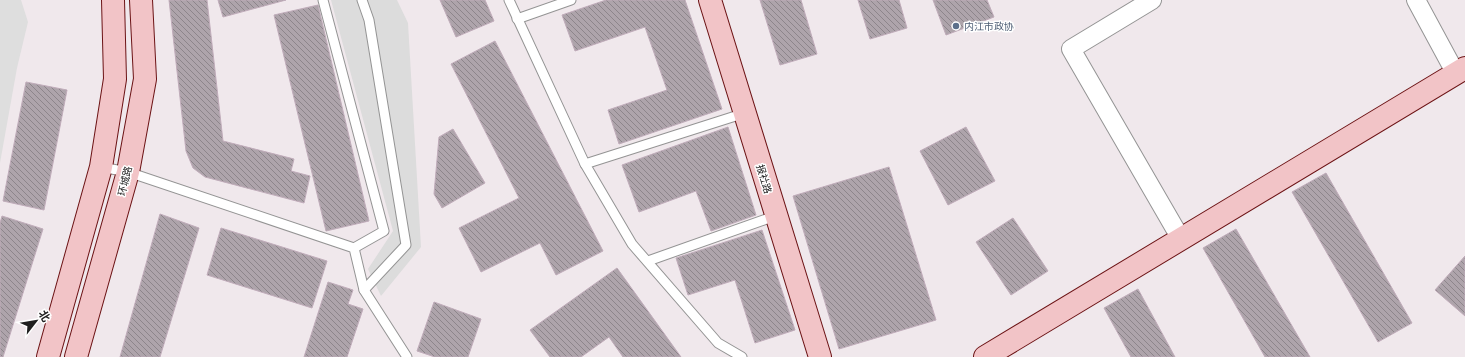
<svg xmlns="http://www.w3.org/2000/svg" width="1465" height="357" viewBox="0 0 1465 357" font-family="'IBM Plex Sans','Noto Sans SC',sans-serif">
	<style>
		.residential { fill: #dedede }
		.parking { fill: #dcdcdc }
		.building { fill: url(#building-back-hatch); stroke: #c0acba }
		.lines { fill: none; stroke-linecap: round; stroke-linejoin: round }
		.lane-casing { stroke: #949494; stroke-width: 11 }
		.street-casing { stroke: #949494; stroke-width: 20 }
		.secondary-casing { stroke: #6c1315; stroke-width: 24 }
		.lane { stroke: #fff; stroke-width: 9 }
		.street { stroke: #fff; stroke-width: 18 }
		.secondary { stroke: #f2c4c7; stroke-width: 22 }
		.service-dot { fill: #5c6f8a; stroke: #fff; stroke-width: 1.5 }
		.labels { text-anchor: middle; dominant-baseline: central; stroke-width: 3; stroke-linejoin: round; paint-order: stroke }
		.service-label { font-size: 10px; fill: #4e5e75; stroke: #fff; text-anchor: start }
		.street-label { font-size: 10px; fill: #202020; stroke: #fff }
	</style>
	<defs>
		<pattern id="building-back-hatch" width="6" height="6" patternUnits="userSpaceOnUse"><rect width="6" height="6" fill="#aea4ab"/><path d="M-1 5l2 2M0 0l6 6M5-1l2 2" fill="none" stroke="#8d858b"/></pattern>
	</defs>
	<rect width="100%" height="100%" fill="#f0e8ec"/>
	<path class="residential" d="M 0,0 L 21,0 L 28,22 L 17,68 L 0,163 Z"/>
	<path class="parking" d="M 331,0 L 397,0 L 408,23 L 421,247 L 381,296 L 368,269 L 393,231 Z"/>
	<g class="building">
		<path d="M 169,0 L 207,0 L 223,141 L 294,159 L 291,171 L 310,176 L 304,203 L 205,177 L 193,168 L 186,151 Z"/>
		<path d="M 218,0 L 286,0 L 223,17 Z"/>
		<path d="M 440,0 L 485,0 L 494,21 L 456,37 Z"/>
		<path d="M 606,0 L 685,0 L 722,109 L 619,144 L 608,110 L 667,90 L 645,27 L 575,51 L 562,15 Z"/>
		<path d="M 760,0 L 801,0 L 817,54 L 780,65 Z"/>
		<path d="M 858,0 L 899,0 L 907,28 L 870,39 Z"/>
		<path d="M 933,0 L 987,0 L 994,17 L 946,35 Z"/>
		<path d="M 318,5 L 369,221 L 326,231 L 274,15 Z"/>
		<path d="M 495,41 L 603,251 L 556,275 L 540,243 L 481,272 L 459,228 L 519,198 L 451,64 Z"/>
		<path d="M 26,82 L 67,90 L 44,210 L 3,201 Z"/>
		<path d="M 728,127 L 756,215 L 711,231 L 696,191 L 639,212 L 622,165 Z"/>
		<path d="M 966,127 L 995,181 L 948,205 L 920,151 Z"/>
		<path d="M 453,129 L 485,183 L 442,208 L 434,194 L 439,137 Z"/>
		<path d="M 889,167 L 936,320 L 839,349 L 793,196 Z"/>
		<path d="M 1326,173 L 1412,323 L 1378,342 L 1292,192 Z"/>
		<path d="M 160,214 L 199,228 L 160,357 L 120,357 Z"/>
		<path d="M 2,216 L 43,229 L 3,357 L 0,357 L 0,223 Z"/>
		<path d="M 1013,218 L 1048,271 L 1011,295 L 976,242 Z"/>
		<path d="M 221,228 L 327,261 L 312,308 L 207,275 Z"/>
		<path d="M 1236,229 L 1310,357 L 1265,357 L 1203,248 Z"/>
		<path d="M 762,230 L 795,330 L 755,343 L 735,280 L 688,295 L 676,258 Z"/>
		<path d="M 1465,256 L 1465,316 L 1435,290 Z"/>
		<path d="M 617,268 L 681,357 L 623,357 L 609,337 L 581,357 L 550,357 L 530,330 Z"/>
		<path d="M 328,282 L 353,290 L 348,304 L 363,309 L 347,357 L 304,357 Z"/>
		<path d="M 1138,289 L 1175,357 L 1131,357 L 1104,308 Z"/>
		<path d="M 434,302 L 481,319 L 468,357 L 435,357 L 417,351 Z"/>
	</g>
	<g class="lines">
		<g class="lane-casing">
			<g id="lane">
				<path d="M 323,0 L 384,231 L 354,248"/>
				<path d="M 362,0 L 369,20 L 406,245 L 364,290"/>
				<path d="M 509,0 L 585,164 L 632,244 L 718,343 L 742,357"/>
				<path d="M 517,19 L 571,0"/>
				<path d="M 585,164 L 745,113"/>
				<path d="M 101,167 L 128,172 L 354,248 L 364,290 L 407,357"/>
				<path d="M 648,261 L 775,216"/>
			</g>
		</g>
		<g class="street-casing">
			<g id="street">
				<path d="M 1152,0 L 1071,49 L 1181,239"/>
				<path d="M 1416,0 L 1456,74"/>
			</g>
		</g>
		<g class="secondary-casing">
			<g id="secondary">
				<path d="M 710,0 L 820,357"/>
				<path d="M 48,357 L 101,167 L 115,79 L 113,0"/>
				<path d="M 76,357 L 128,172 L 145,79 L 141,0"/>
				<path d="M 985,357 L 1465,68"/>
			</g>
		</g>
		<use href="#lane" class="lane"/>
		<use href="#street" class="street"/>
		<use href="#secondary" class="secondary"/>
	</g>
	<circle class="service-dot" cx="956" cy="26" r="4"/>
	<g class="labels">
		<g class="service-label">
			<text x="964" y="26">内江市政协</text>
		</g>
		<g class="street-label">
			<text transform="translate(764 179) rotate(73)">报社路</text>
			<text transform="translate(125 181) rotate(-76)">环城路</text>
		</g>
	</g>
	<g transform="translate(36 321) rotate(59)" stroke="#ffffff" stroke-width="3" paint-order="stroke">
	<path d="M0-3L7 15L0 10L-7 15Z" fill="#202020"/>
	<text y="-6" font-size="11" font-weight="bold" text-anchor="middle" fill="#202020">北</text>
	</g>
</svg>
